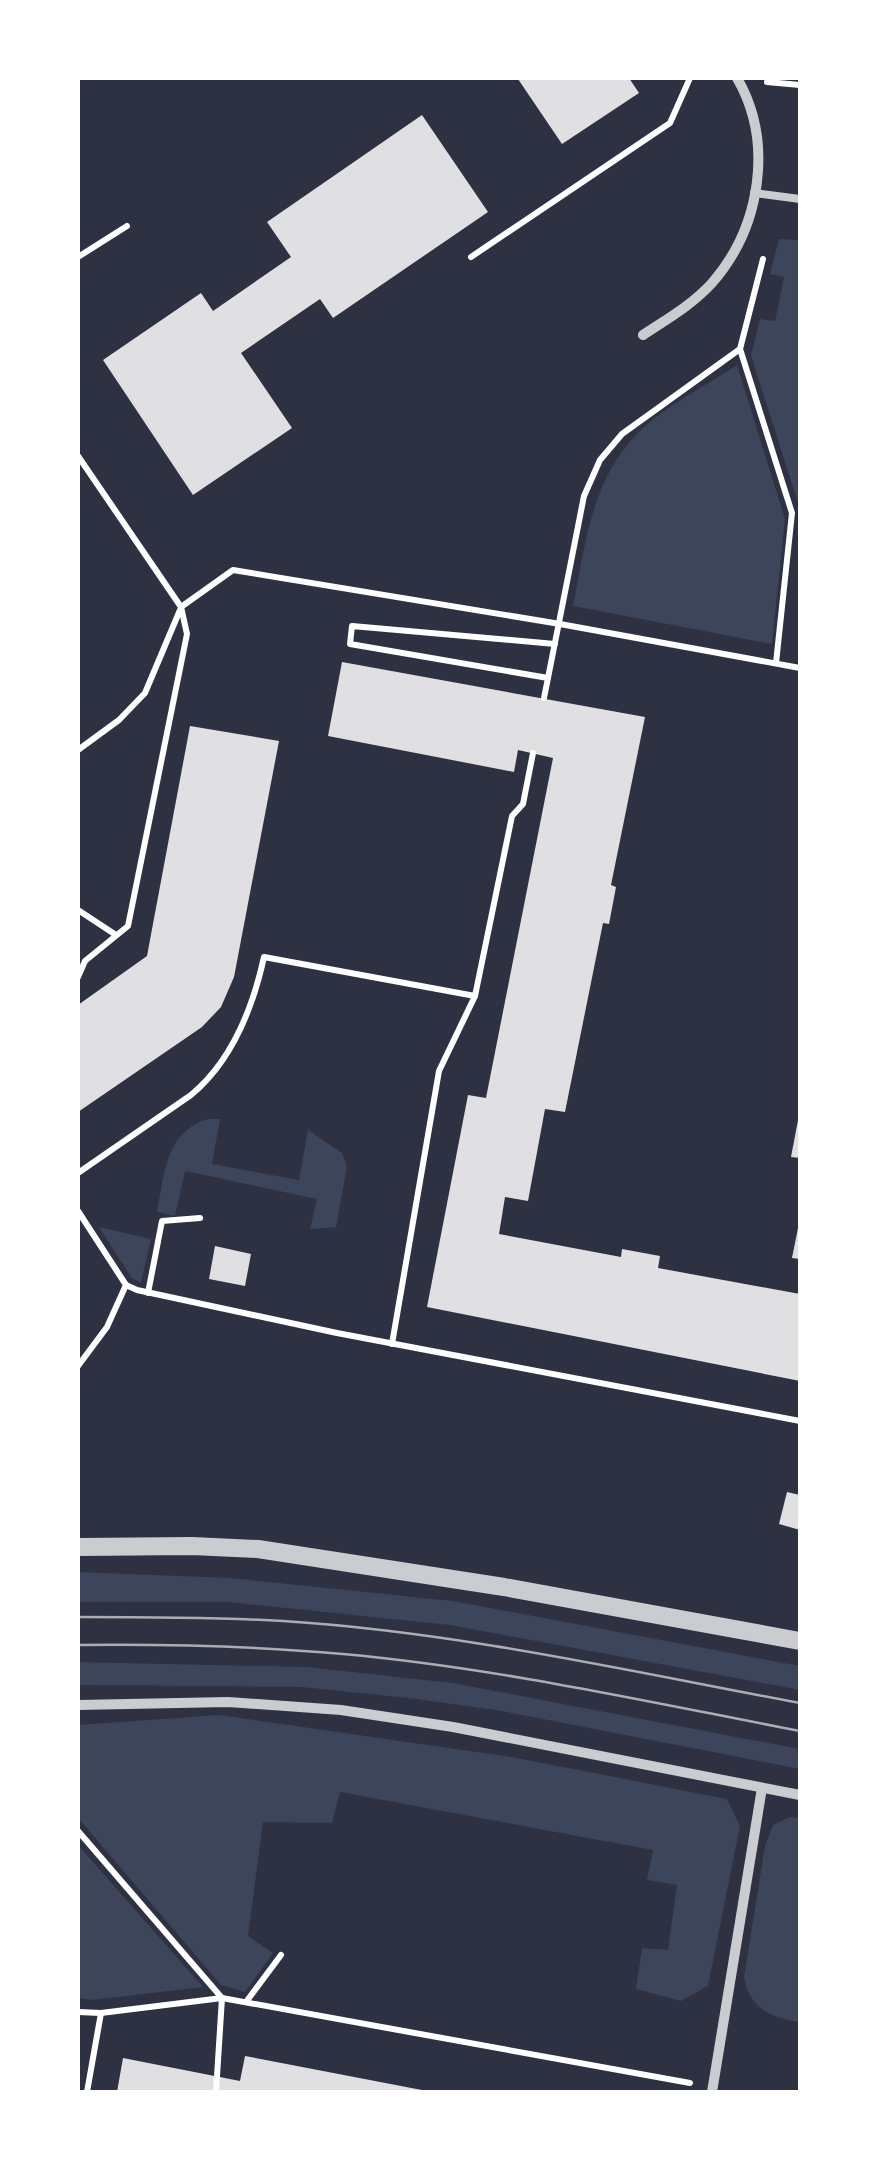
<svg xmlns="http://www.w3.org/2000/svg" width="878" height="2170" viewBox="0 0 878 2170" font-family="Cabin,sans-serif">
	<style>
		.green { fill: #3c4559 }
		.building { fill: #e0e0e3 }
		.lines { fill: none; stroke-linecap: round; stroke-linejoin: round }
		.path { stroke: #fff; stroke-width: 6 }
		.service { stroke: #caccd0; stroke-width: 8 }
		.minor { stroke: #caccd0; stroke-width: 10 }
		.tertiary { stroke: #caccd0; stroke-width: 18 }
		.tram { stroke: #abadb3; stroke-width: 2.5 }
	</style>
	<rect width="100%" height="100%" fill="#2d3142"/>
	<g class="green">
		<path d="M 779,239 L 800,240 L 800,509 L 751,356 L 760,319 L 775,321 L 784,277 L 770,274 Z"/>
		<path d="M 737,365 L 785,519 L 772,644 L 573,606 C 585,546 591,481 636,435 C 663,407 704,387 737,365 Z"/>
		<path d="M 208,1119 L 220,1119 L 212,1164 L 299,1180 L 308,1130 L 342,1153 L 347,1167 L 336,1227 L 310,1229 L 317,1199 L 185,1171 L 175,1216 L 157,1212 C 165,1174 165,1132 208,1119 Z"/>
		<path d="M 99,1227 L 151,1239 L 141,1283 L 131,1277 Z"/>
		<path d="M 78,1572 L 230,1578 L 453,1601 L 800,1666 L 800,1690 L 450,1625 L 227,1602 L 78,1602 Z"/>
		<path d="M 78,1662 L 307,1667 L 453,1683 L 800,1749 L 800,1769 L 502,1711 L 417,1699 L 302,1687 L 78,1685 Z"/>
		<path d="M 219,1715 L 512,1757 L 727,1799 L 740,1826 L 708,1986 L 681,2001 L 636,1989 L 642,1948 L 668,1950 L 677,1885 L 647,1880 L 653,1850 L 340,1792 L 332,1823 L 263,1822 L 248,1936 L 273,1953 L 245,1992 L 221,1985 L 78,1818 L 78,1725 Z"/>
		<path d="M 790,1817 L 800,1818 L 800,2022 C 771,2018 750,2009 744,1977 L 765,1846 L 773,1825 Z"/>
		<path d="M 78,1845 L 203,1987 L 93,2000 L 78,1998 Z"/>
	</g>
	<g class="building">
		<path d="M 521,78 L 629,78 L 639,93 L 562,144 L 518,79 Z"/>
		<path d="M 422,115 L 488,212 L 333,318 L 320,299 L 241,353 L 292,428 L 193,495 L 103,360 L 201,293 L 213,311 L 291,257 L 267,222 Z"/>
		<path d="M 342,662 L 645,717 L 611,885 L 616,887 L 609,924 L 603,923 L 565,1112 L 545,1109 L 528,1201 L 505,1197 L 499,1234 L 621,1257 L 622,1249 L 660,1256 L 658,1268 L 800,1294 L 800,1381 L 427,1307 L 468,1095 L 486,1098 L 553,758 L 518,750 L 514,772 L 328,736 Z"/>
		<path d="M 190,726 L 279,741 L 234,977 L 221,1007 L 202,1027 L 78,1112 L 78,1005 L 147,956 Z"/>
		<path d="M 799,1115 L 800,1115 L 800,1158 L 791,1157 Z"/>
		<path d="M 799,1223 L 800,1223 L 800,1259 L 792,1258 Z"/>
		<path d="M 215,1246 L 251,1254 L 245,1286 L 209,1279 Z"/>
		<path d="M 787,1492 L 800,1495 L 800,1530 L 779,1524 Z"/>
		<path d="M 245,2056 L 427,2091 L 427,2092 L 117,2092 L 123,2058 L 240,2081 Z"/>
	</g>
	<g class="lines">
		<g class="path">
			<path d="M 767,82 L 800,85"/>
			<path d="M 78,257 L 127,226"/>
			<path d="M 471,257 L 670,123 L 690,78"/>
			<path d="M 740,349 L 792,513 L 776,663"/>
			<path d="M 78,456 L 181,607 L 187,634 L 128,926 L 85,961 L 78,977"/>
			<path d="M 181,607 L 233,570 L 560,624 L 800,668"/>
			<path d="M 555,644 L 352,626 L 350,644 L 548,678 L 584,496 L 600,460 L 622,434 L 740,349 L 763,259"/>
			<path d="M 544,698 L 548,678"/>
			<path d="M 78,750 L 119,720 L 145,693 L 180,610"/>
			<path d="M 78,910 L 116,935"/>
			<path d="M 78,1173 L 191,1095 C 232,1061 253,1007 264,957 L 475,996"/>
			<path d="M 78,1211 L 126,1285 L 137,1290 L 337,1333 L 800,1421"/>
			<path d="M 148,1293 L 162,1221 L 200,1218"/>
			<path d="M 392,1344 L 439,1071 L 475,996 L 512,816 L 523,804 L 533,753"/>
			<path d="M 78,1366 L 107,1327 L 126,1285"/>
			<path d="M 78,1831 L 222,1998 L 216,2092"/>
			<path d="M 246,2002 L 281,1955"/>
			<path d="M 78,2012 L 101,2013 L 222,1998 L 690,2083"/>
			<path d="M 87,2092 L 101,2013"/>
		</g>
		<path class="service" d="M 754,193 L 800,199"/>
		<g class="minor">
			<path d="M 643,335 C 667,319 692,305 712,283 C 761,227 774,142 737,78"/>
			<path d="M 78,1705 L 228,1702 L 341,1710 L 453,1727 L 800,1795"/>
			<path d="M 712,2092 L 762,1788"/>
		</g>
		<path class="tertiary" d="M 78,1547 L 192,1546 L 258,1549 L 504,1587 L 800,1641"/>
		<g class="tram">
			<path d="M 78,1617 C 146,1617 214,1617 283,1621 C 457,1632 629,1671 800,1703"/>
			<path d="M 78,1645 C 166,1644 255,1646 343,1654 C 497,1668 649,1702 800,1731"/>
		</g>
	</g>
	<rect width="878" height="2170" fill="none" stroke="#ffffff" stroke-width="160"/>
</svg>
